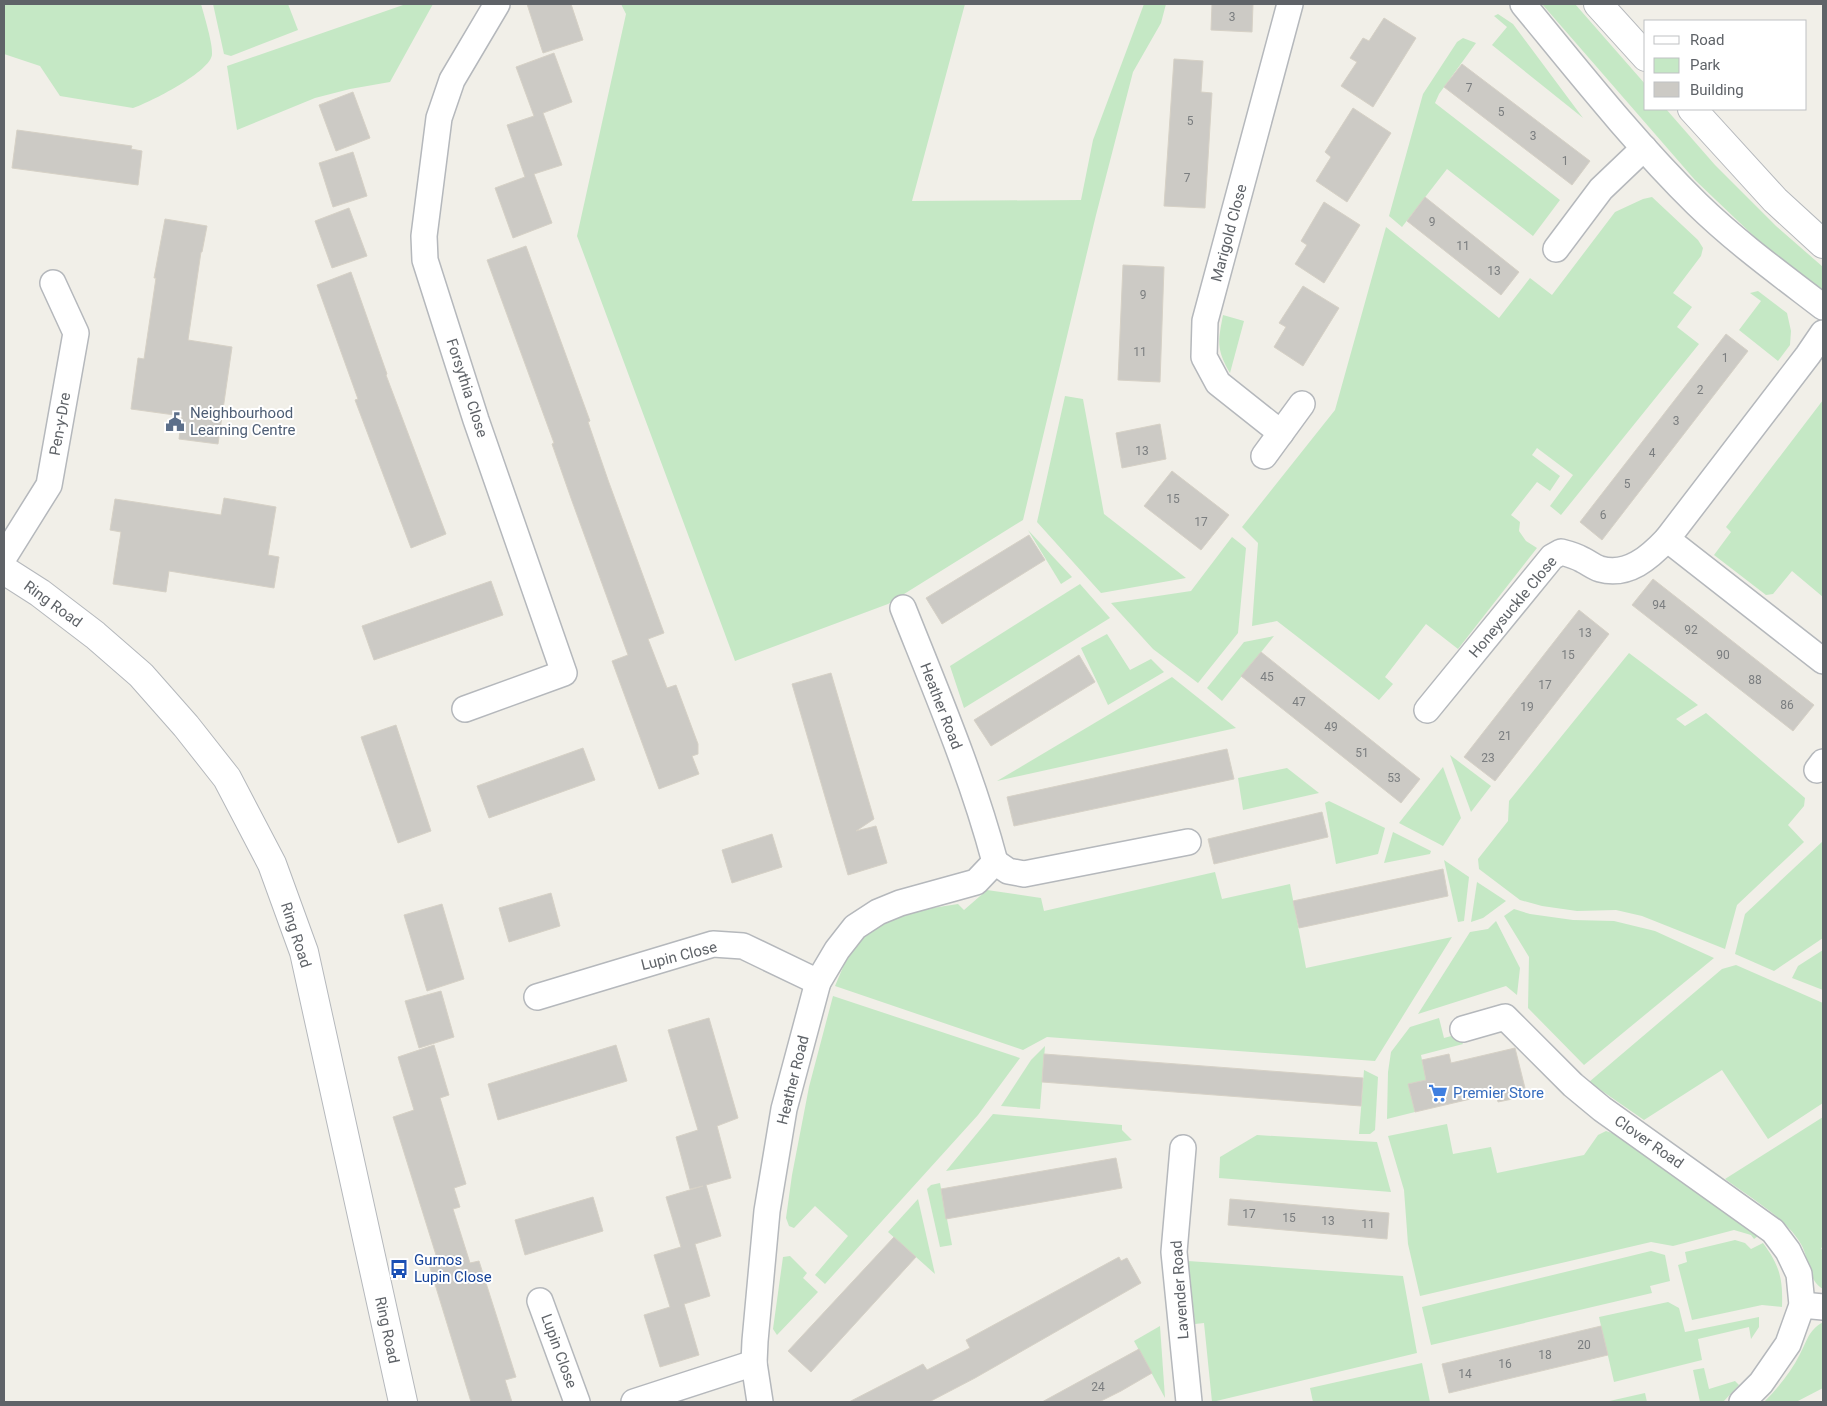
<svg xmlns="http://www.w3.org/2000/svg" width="1827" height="1406" viewBox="0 0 1827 1406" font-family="Roboto,sans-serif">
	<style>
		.green { fill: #c5e8c5 }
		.building { fill: #cccac5; stroke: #d6d1c6 }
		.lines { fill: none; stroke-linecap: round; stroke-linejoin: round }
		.minor-casing { stroke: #b5b8bc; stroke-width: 28 }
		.tertiary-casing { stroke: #b5b8bc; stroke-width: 30 }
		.minor { stroke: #fff; stroke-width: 25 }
		.tertiary { stroke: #fff; stroke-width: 28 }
		.labels { text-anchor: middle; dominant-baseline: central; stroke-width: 4; stroke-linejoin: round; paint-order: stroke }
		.number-label { font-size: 12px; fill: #7a7d7f }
		.street-label { font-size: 15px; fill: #5f6368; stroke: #fff }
		.service-label { font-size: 15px; fill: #4e5e75; stroke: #fff; text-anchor: start }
		.shop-label { font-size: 15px; fill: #366cbe; stroke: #fff; text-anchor: start }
		.transit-label { font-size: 15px; fill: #164399; stroke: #fff; text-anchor: start }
	</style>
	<rect width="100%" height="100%" fill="#f1efe8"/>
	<g class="green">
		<path d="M 4,4 L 201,4 C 204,15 213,44 212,54 C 212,71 149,103 133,108 L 60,96 L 40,66 L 4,54 Z"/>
		<path d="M 213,4 L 288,4 L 298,30 L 231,56 L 224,54 Z"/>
		<path d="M 406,4 L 433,4 L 390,82 L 350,89 L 315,98 L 237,130 L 227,66 Z"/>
		<path d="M 621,4 L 965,4 L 912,201 L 1081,200 L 1093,140 L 1144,4 L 1166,4 L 1161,23 L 1133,72 L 1096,215 L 1023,520 L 888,604 L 735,661 L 577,236 L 626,14 Z"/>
		<path d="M 1542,4 L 1575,4 L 1646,85 L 1646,109 L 1666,109 L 1715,165 L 1776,226 L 1823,267 L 1823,290 L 1761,243 L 1695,180 Z"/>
		<path d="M 1498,14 L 1513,24 L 1583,118 L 1492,45 L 1507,27 L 1494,16 Z"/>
		<path d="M 1463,38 L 1476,43 L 1439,94 L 1435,103 L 1560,200 L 1533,236 L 1447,169 L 1402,227 L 1389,216 L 1423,94 L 1457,42 Z"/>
		<path d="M 1652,197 L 1698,240 L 1703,248 L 1701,256 L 1673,293 L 1692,307 L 1677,327 L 1699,344 L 1561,515 L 1550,506 L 1573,475 L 1537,448 L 1532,455 L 1560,476 L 1550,491 L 1537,482 L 1511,515 L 1520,522 L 1519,531 L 1526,541 L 1537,548 L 1458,649 L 1426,624 L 1385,677 L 1393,684 L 1379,700 L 1277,621 L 1252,626 L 1258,543 L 1242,527 L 1335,410 L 1386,227 L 1499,318 L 1530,278 L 1552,295 L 1615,212 L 1643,199 Z"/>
		<path d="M 1758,291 L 1787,313 L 1791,331 L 1790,345 L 1778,361 L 1739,330 L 1761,301 L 1750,293 Z"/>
		<path d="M 1223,315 L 1244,321 L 1230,373 C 1216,349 1218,341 1223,315 Z"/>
		<path d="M 1065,396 L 1083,399 L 1104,514 L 1186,578 L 1101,593 L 1037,522 Z"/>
		<path d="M 1823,400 L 1823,597 L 1792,571 L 1773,594 L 1766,595 L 1714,555 L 1731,532 L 1726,527 Z"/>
		<path d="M 1028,530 L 1072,577 L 1061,584 Z"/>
		<path d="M 1232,537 L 1246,548 L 1238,633 L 1198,683 L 1153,649 L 1111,603 L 1191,591 Z"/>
		<path d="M 1080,584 L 1110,618 L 964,708 L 950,666 Z"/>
		<path d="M 1107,634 L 1130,670 L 1151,659 L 1164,672 L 1108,705 L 1081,648 Z"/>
		<path d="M 1274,636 L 1222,701 L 1207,688 L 1244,642 Z"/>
		<path d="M 1629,653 L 1698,705 L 1676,719 L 1685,726 L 1706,713 L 1805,798 L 1804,806 L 1788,825 L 1804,842 L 1737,905 L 1725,949 L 1642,916 L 1616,910 L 1577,911 L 1542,906 L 1520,900 L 1479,869 L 1478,859 L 1508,821 L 1509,801 Z"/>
		<path d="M 1172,677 L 1236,728 L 997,781 Z"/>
		<path d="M 1450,755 L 1491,786 L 1471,812 Z"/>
		<path d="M 1443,767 L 1461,818 L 1443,846 L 1399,823 Z"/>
		<path d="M 1287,768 L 1319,793 L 1243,810 L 1238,778 Z"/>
		<path d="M 1329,801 L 1385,828 L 1378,854 L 1336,864 L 1325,803 Z"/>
		<path d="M 1393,832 L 1431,851 L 1430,854 L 1384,863 Z"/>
		<path d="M 1823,841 L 1823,938 L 1774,971 L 1735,954 L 1745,914 Z"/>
		<path d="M 1444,860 L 1469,877 L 1464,921 L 1458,922 Z"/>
		<path d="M 1215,872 L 1222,899 L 1290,884 L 1306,968 L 1452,937 L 1375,1061 L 1047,1037 L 1023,1050 L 835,986 L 852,946 L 873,925 L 907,912 L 958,904 L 964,910 L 987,890 L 1041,898 L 1044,911 Z"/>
		<path d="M 1477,882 L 1506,901 L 1483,918 L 1471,922 Z"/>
		<path d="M 1514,909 L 1530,914 L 1573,920 L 1614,921 L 1655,931 L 1714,958 L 1584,1065 L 1528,1008 L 1529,957 L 1504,916 Z"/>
		<path d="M 1496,921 L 1520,968 L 1517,995 L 1506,986 L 1418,1014 L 1470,932 L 1488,929 Z"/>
		<path d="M 1823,950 L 1823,990 L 1792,978 L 1798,966 Z"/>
		<path d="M 1736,965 L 1823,1003 L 1823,1103 L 1768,1139 L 1722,1070 L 1644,1120 L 1589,1082 L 1722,969 Z"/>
		<path d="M 833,996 L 1020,1058 L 978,1115 L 825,1284 L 815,1275 L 848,1236 L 815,1206 L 794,1228 L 789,1226 L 786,1218 L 792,1175 L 809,1087 Z"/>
		<path d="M 1439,1018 L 1444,1038 L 1455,1035 L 1460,1039 L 1463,1044 L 1421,1055 L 1426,1080 L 1408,1084 L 1415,1112 L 1387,1119 L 1388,1072 L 1391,1052 L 1410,1027 Z"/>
		<path d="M 1045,1046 L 1040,1109 L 1001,1106 L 1031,1060 Z"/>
		<path d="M 1364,1070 L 1378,1077 L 1375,1130 L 1370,1134 L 1359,1134 Z"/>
		<path d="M 993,1114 L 1122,1125 L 1122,1130 L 1132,1140 L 946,1171 Z"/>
		<path d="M 1823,1117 L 1823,1247 L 1821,1248 L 1823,1252 L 1823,1289 C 1808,1280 1809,1262 1803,1248 C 1789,1219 1750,1198 1725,1179 Z"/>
		<path d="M 1447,1124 L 1453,1154 L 1491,1147 L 1497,1173 L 1584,1155 L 1598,1135 L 1606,1131 L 1618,1135 L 1758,1236 L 1754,1239 L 1751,1235 L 1734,1230 L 1673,1246 L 1651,1242 L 1420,1296 L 1408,1244 L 1404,1190 L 1388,1136 Z"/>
		<path d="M 1257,1135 L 1377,1142 L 1391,1192 L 1219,1178 L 1220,1157 Z"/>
		<path d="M 940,1183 L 952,1245 L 940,1247 L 927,1189 L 931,1185 Z"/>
		<path d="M 918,1199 L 935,1274 L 888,1232 Z"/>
		<path d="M 1735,1240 L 1745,1243 L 1751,1249 L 1763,1243 C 1780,1266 1783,1279 1782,1307 L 1762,1305 L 1692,1320 L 1678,1265 L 1687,1262 L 1685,1252 Z"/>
		<path d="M 1651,1251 L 1665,1255 L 1670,1281 L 1650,1286 L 1652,1293 L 1431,1345 L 1422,1307 Z"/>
		<path d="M 790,1256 L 807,1273 L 803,1278 L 818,1292 L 777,1335 L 773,1329 L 783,1257 Z"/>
		<path d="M 1188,1261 L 1403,1276 L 1417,1353 L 1212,1402 L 1204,1323 L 1195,1324 Z"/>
		<path d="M 1668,1302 L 1679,1308 L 1685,1332 L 1759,1317 L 1759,1327 L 1751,1339 L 1749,1327 L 1698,1339 L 1702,1360 L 1614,1382 L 1599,1317 Z"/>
		<path d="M 1823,1322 L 1823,1388 L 1796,1402 L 1764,1402 C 1778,1388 1791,1372 1800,1354 C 1808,1339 1808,1331 1823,1322 Z"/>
		<path d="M 1160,1326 L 1165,1398 L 1134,1341 Z"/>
		<path d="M 1422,1363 L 1430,1402 L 1313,1402 L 1310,1388 Z"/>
		<path d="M 1704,1368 L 1709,1389 L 1735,1381 L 1739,1385 L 1723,1402 L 1700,1402 L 1693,1370 Z"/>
		<path d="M 1645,1393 L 1647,1402 L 1605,1402 Z"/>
	</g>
	<g class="building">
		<path d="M 527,4 L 571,4 L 583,40 L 543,53 Z"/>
		<path d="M 1212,4 L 1253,4 L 1252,32 L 1211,30 Z"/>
		<path d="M 1384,18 L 1416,38 L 1373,107 L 1341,86 L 1357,62 L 1350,58 L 1363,38 L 1369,41 Z"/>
		<path d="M 554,53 L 572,102 L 543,113 L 562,165 L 534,174 L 552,223 L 513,238 L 495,188 L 525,177 L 507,125 L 534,116 L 516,67 Z"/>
		<path d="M 1174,59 L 1203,61 L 1201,92 L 1212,93 L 1205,208 L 1164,206 Z"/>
		<path d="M 1462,64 L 1590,161 L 1572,185 L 1444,87 Z"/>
		<path d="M 353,92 L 370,138 L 336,151 L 319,105 Z"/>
		<path d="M 1353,108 L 1391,133 L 1347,202 L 1316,181 L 1331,157 L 1325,152 Z"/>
		<path d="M 17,130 L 132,146 L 131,149 L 142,151 L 138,185 L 12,168 Z"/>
		<path d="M 353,152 L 367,196 L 333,207 L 319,163 Z"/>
		<path d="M 1425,197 L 1519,272 L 1501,295 L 1407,221 Z"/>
		<path d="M 1324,202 L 1360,225 L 1324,283 L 1295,264 L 1307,245 L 1301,241 Z"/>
		<path d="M 349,208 L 367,256 L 332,268 L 315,221 Z"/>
		<path d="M 165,219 L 207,226 L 202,252 L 201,252 L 188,340 L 232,347 L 218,444 L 179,439 L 182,416 L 131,409 L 138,358 L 144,359 L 156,278 L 154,278 Z"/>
		<path d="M 526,246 L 590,421 L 588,422 L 608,480 L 664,633 L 648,639 L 667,688 L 676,685 L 698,744 L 698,754 L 692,756 L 699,774 L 659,789 L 612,661 L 628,655 L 572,501 L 552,444 L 554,443 L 487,260 Z"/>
		<path d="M 1123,265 L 1164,267 L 1160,382 L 1118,380 Z"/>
		<path d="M 351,272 L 387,374 L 386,375 L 446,534 L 411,548 L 355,400 L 358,399 L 317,285 Z"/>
		<path d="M 1303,286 L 1339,308 L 1303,366 L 1274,347 L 1286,327 L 1279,323 Z"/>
		<path d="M 1726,334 L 1748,351 L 1602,540 L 1580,522 Z"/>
		<path d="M 1160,424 L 1166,459 L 1122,468 L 1116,433 Z"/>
		<path d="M 1172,471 L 1229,515 L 1201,550 L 1144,506 Z"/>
		<path d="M 224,498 L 276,507 L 268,555 L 279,557 L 274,588 L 169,571 L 166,592 L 113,584 L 121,532 L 110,530 L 115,499 L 221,515 Z"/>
		<path d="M 1029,535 L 1045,560 L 942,624 L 926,598 Z"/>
		<path d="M 1653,579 L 1814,705 L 1793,731 L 1632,605 Z"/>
		<path d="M 491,581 L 503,615 L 374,660 L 362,626 Z"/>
		<path d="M 1579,610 L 1609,634 L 1495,781 L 1464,757 Z"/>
		<path d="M 1261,652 L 1420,779 L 1401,803 L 1241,676 Z"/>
		<path d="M 1079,655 L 1095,682 L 991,746 L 974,720 Z"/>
		<path d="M 831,673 L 874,819 L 856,831 L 876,826 L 887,863 L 848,875 L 792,684 Z"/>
		<path d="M 396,725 L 431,831 L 398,843 L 361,737 Z"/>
		<path d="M 583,748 L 595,780 L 489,818 L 477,786 Z"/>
		<path d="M 1227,749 L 1234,779 L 1014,826 L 1007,797 Z"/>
		<path d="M 1322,812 L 1328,837 L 1214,864 L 1208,839 Z"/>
		<path d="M 772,834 L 782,867 L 732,883 L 722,850 Z"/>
		<path d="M 1443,869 L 1448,896 L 1299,928 L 1293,901 Z"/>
		<path d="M 551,893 L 560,926 L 509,942 L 499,908 Z"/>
		<path d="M 442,904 L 464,979 L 427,991 L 404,915 Z"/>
		<path d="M 441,991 L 454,1037 L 419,1048 L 405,1001 Z"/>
		<path d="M 709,1018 L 738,1118 L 717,1126 L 731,1178 L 706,1185 L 721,1236 L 695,1244 L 710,1296 L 684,1304 L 699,1355 L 660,1367 L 644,1315 L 670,1307 L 654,1255 L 681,1247 L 666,1197 L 703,1186 L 690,1189 L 676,1137 L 698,1130 L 668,1030 Z"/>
		<path d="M 434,1045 L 449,1095 L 440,1098 L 466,1184 L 454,1188 L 460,1207 L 453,1209 L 470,1263 L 479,1261 L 516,1377 L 505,1380 L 512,1402 L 471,1402 L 427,1258 L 436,1255 L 393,1117 L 414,1110 L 398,1057 Z"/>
		<path d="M 616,1045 L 627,1081 L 498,1120 L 488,1084 Z"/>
		<path d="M 1515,1048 L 1527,1096 L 1498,1102 L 1496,1093 L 1415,1112 L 1408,1084 L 1426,1080 L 1422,1060 L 1449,1054 L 1451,1063 Z"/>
		<path d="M 1044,1054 L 1363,1078 L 1361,1106 L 1042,1082 Z"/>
		<path d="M 1116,1158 L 1122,1188 L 946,1219 L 941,1189 Z"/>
		<path d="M 593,1197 L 603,1231 L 525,1255 L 515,1220 Z"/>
		<path d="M 1230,1199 L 1389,1213 L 1387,1239 L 1228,1225 Z"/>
		<path d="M 894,1237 L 916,1257 L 811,1372 L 788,1351 Z"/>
		<path d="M 1119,1257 L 1121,1261 L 1127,1258 L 1141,1283 L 975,1378 L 929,1402 L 849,1402 L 923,1364 L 927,1370 L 970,1348 L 966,1340 Z"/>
		<path d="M 1601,1326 L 1608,1355 L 1449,1393 L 1442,1364 Z"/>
		<path d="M 1139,1349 L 1152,1373 L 1121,1391 L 1099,1402 L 1042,1402 Z"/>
	</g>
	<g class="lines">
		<g class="minor-casing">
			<g id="minor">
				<path d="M 1523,4 C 1579,72 1634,142 1697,204 C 1736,242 1780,274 1823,307"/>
				<path d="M 1556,249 L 1601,189 L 1644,148"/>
				<path d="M 1823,333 L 1808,355 L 1667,539 L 1823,661"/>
				<path d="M 1281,433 L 1218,383 L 1204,357 L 1205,321 L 1290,4"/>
				<path d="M 1264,456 L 1302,404"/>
				<path d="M 4,557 L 49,485 L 76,333 L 53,283"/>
				<path d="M 465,709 L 564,673 L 476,420 L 425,260 L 424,236 L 439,118 L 452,80 L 497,4"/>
				<path d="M 1427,710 L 1552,557 L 1561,552 C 1569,554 1576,556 1583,560 C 1589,563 1594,567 1600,569 C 1628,577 1650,557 1667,539"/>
				<path d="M 1817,770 L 1823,762"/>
				<path d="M 995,862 L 1008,871 L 1024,874 L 1188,842"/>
				<path d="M 537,997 L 713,944 L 743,946 L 818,982"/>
				<path d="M 1463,1029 L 1505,1017 L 1573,1085 L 1602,1109 L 1773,1231 L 1788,1251 L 1799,1274 L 1802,1305 L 1788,1344 L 1761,1383 L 1742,1402"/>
				<path d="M 1183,1148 L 1174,1252 L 1189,1402"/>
				<path d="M 540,1301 L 577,1402"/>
				<path d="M 1802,1305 L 1823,1307"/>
				<path d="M 634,1402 L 754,1363"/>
				<path d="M 760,1402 L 754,1363 L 755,1341 L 767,1211 L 784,1109 L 818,982 L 837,950 L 855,927 L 878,912 L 900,903 L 976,882 L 995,862 C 972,775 936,691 903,608"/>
			</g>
		</g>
		<g class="tertiary-casing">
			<g id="tertiary">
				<path d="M 1598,4 L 1646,57"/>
				<path d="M 1692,109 L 1775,200 L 1823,244"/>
				<path d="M 4,570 L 40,593 L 95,635 L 141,675 L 186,726 L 227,778 L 272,864 L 304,952 L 403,1402"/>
			</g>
		</g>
		<use href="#minor" class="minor"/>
		<use href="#tertiary" class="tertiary"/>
	</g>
	<defs>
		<g id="civic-bare" transform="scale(1.5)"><path d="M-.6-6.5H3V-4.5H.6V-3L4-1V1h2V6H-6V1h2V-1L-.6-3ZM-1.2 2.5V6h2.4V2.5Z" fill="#5c6f8a" stroke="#fff" stroke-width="2.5" paint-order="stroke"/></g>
		<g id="supermarket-bare" transform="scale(1.5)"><path d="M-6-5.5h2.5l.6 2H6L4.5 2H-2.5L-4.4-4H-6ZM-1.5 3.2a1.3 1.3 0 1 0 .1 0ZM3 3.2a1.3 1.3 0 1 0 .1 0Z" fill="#3f7fe0" stroke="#fff" stroke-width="2.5" paint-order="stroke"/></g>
		<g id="bus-bare" transform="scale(1.5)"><path d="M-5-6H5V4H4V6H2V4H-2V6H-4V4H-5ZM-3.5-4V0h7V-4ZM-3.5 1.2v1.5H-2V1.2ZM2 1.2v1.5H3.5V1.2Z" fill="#1a4fb4" stroke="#fff" stroke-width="2.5" paint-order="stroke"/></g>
	</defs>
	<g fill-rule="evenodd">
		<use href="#civic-bare" x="175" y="422"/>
		<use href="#supermarket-bare" x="1438" y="1093"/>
		<use href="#bus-bare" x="399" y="1269"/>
	</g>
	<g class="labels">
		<g class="number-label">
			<text x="1232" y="17">3</text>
			<text x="1469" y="88">7</text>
			<text x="1501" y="112">5</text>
			<text x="1190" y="121">5</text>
			<text x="1533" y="136">3</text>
			<text x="1565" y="161">1</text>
			<text x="1187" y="178">7</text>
			<text x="1432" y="222">9</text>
			<text x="1463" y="246">11</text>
			<text x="1494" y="271">13</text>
			<text x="1143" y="295">9</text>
			<text x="1140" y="352">11</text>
			<text x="1725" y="358">1</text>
			<text x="1700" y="390">2</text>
			<text x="1676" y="421">3</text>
			<text x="1142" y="451">13</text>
			<text x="1652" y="453">4</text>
			<text x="1627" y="484">5</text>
			<text x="1173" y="499">15</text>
			<text x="1603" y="515">6</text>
			<text x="1201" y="522">17</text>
			<text x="1659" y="605">94</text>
			<text x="1691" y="630">92</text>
			<text x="1585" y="633">13</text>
			<text x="1568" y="655">15</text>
			<text x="1723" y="655">90</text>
			<text x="1267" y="677">45</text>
			<text x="1755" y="680">88</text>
			<text x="1545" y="685">17</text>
			<text x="1299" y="702">47</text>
			<text x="1787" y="705">86</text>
			<text x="1527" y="707">19</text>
			<text x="1331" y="727">49</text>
			<text x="1505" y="736">21</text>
			<text x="1362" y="753">51</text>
			<text x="1488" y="758">23</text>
			<text x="1394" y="778">53</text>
			<text x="1249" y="1214">17</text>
			<text x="1289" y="1218">15</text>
			<text x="1328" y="1221">13</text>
			<text x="1368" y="1224">11</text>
			<text x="1584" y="1345">20</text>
			<text x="1545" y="1355">18</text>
			<text x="1505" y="1364">16</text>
			<text x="1465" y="1374">14</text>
			<text x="1098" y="1387">24</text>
		</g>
		<g class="street-label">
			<text transform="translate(1229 233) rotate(-75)">Marigold Close</text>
			<text transform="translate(467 388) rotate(72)">Forsythia Close</text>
			<text transform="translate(60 424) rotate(-80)">Pen-y-Dre</text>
			<text transform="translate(53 604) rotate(36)">Ring Road</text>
			<text transform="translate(1513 607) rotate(-50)">Honeysuckle Close</text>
			<text transform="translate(941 706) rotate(69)">Heather Road</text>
			<text transform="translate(296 935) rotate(72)">Ring Road</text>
			<text transform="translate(679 956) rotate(-14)">Lupin Close</text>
			<text transform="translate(793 1080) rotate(-76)">Heather Road</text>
			<text transform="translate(1649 1142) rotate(35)">Clover Road</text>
			<text transform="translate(1180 1290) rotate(-94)">Lavender Road</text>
			<text transform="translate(387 1330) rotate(78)">Ring Road</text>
			<text transform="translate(559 1351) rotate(70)">Lupin Close</text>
		</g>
		<g class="service-label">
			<text x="190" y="413">Neighbourhood<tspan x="190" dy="17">Learning Centre</tspan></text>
		</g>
		<g class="shop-label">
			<text x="1453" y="1093">Premier Store</text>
		</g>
		<g class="transit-label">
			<text x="414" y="1260">Gurnos<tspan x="414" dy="17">Lupin Close</tspan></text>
		</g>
	</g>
	<rect width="1827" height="1406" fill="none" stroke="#5f6368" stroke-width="10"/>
	<rect x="1644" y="20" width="162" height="90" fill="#ffffff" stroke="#bfc1c3"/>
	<rect x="1654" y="36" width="25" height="8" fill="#ffffff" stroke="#bfc1c3"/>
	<text x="1690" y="45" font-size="15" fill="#5f6368">Road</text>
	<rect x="1654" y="58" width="25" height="15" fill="#c5e8c5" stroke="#bfc1c3"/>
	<text x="1690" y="70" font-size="15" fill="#5f6368">Park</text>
	<rect x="1654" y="82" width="25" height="15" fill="#cccac5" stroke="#bfc1c3"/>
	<text x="1690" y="95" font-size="15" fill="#5f6368">Building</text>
</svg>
